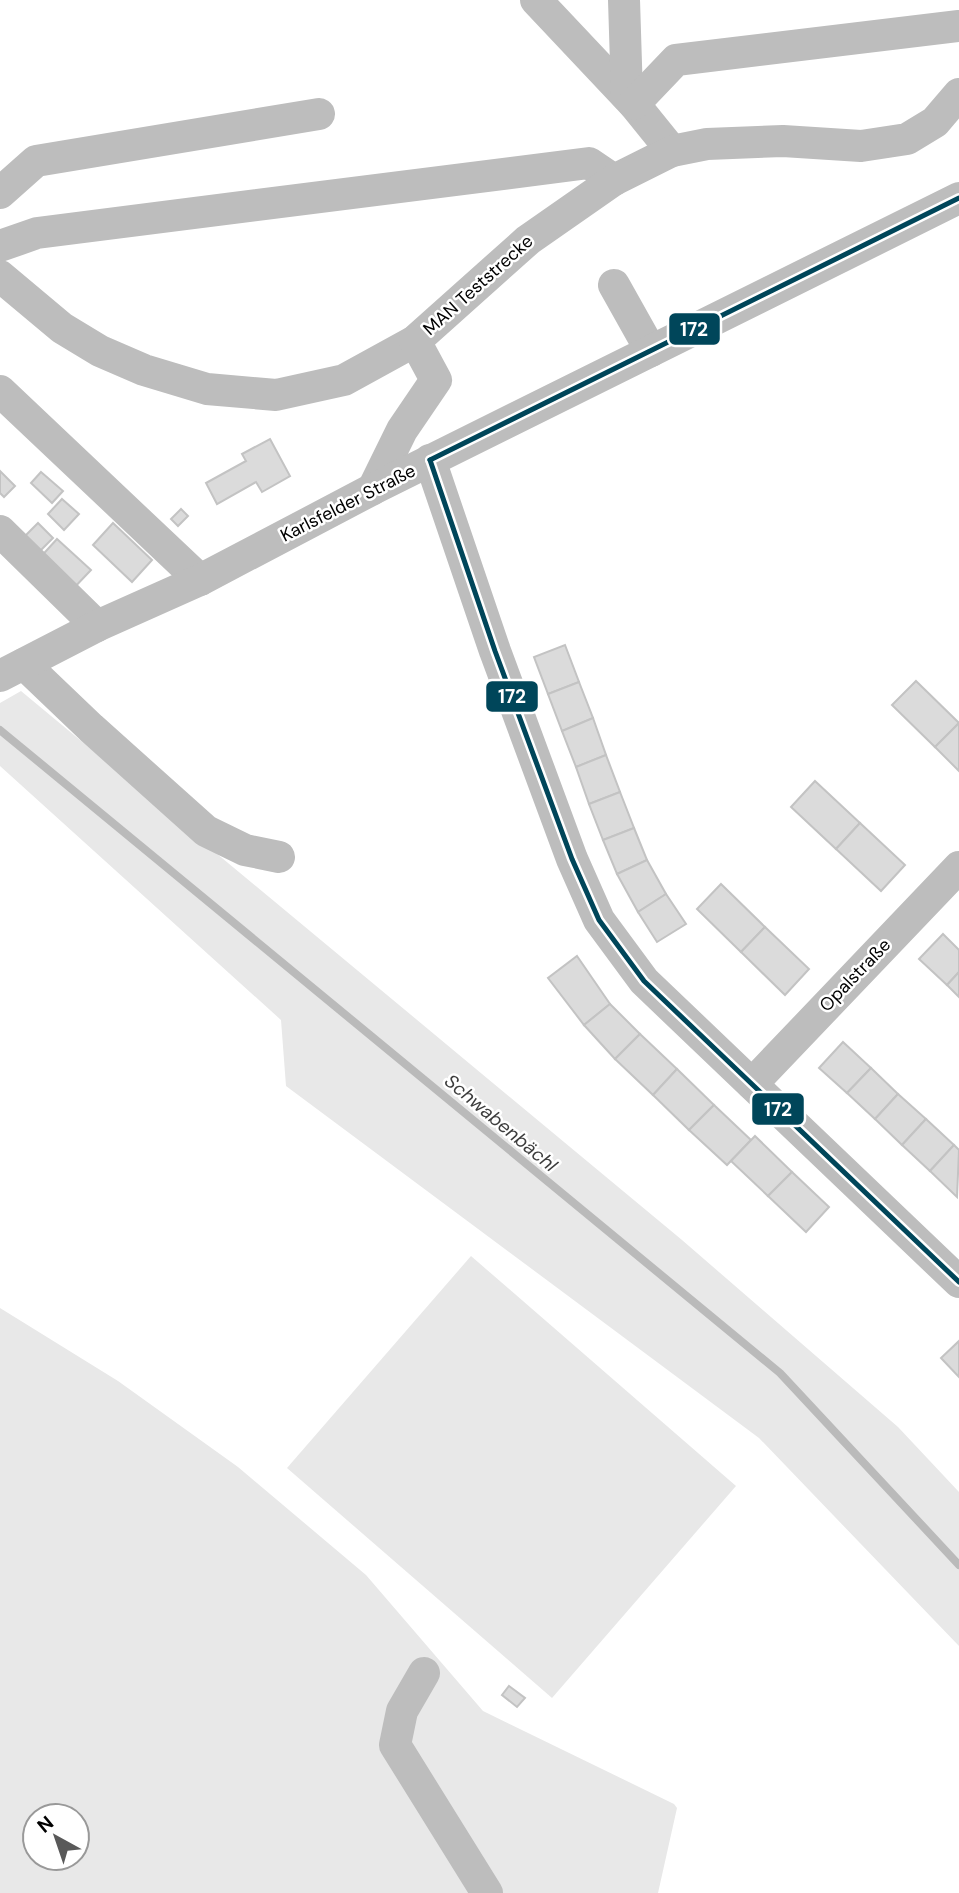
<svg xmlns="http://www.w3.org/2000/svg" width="959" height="1893" viewBox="0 0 959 1893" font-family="'DM Sans',sans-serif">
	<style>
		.green { fill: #e8e8e8; fill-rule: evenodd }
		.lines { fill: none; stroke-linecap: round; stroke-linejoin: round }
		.stream { stroke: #bababa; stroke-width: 8 }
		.building { fill: #dbdbdb; stroke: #c3c3c3; stroke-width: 2 }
		.minor { stroke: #bdbdbd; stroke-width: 32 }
		.bus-1-casing { stroke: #fff; stroke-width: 10 }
		.bus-1 { stroke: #00465a; stroke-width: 5 }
		.labels { text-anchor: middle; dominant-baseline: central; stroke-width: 5; stroke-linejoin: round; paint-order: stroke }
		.street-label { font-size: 18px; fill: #000; stroke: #fff }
		.water-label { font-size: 19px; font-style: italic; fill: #3d3d3d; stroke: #fff }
		.line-badge { stroke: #fff; stroke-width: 2.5 }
		.badge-label { font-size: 19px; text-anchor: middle; font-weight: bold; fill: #fff }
	</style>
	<rect width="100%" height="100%" fill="#fff"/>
	<g class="green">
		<path d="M 21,691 L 682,1240 L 898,1427 L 959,1492 L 959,1646 L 759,1438 L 286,1086 L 281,1020 L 0,766 L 0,703 Z"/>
		<path d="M 471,1256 L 736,1486 L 552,1698 L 287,1468 Z"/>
		<path d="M 0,1308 L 118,1381 L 238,1467 L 366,1575 L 483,1711 L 674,1804 L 677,1808 L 658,1893 L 0,1893 ZM 35,1816 L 77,1816 L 77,1858 L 35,1858 Z"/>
	</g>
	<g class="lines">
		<path class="stream" d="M 0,730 L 780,1373 L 959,1565"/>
	</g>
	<g class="building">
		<path d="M 270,439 L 290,476 L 262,492 L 256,482 L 217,504 L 206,483 L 246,461 L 242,454 Z"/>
		<path d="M 0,471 L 15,486 L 4,497 L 0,493 Z"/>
		<path d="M 41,472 L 63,491 L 52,503 L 31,483 Z"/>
		<path d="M 62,499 L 79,514 L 64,530 L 48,514 Z"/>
		<path d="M 181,509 L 188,516 L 178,526 L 171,519 Z"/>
		<path d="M 38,523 L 53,538 L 34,557 L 19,542 Z"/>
		<path d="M 113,523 L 152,560 L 132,582 L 93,545 Z"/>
		<path d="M 57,539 L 91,570 L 69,593 L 36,562 Z"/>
		<path d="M 565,645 L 579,682 L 548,694 L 534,657 Z"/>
		<path d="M 916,681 L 959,723 L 935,747 L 892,705 Z"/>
		<path d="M 579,682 L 593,718 L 562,731 L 548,694 Z"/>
		<path d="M 593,718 L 606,755 L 576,767 L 562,731 Z"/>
		<path d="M 959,723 L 959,771 L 935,747 Z"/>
		<path d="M 606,755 L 620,792 L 589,804 L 576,767 Z"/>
		<path d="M 815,781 L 860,823 L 836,849 L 791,807 Z"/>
		<path d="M 620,792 L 634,828 L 603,840 L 589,804 Z"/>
		<path d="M 860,823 L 905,865 L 881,891 L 836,849 Z"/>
		<path d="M 634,828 L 647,860 L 617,874 L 603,840 Z"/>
		<path d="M 647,860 L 666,894 L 638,912 L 617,874 Z"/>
		<path d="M 721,884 L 765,927 L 741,952 L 697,909 Z"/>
		<path d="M 666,894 L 686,924 L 657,942 L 638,912 Z"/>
		<path d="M 765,927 L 809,969 L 785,995 L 741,952 Z"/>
		<path d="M 943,934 L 959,950 L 959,972 L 947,985 L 919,959 Z"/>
		<path d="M 577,956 L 610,1004 L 584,1025 L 548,978 Z"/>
		<path d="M 959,972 L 959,997 L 947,985 Z"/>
		<path d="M 610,1004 L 640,1034 L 615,1059 L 584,1025 Z"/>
		<path d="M 640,1034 L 677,1069 L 653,1095 L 615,1059 Z"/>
		<path d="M 843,1042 L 871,1068 L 847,1093 L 819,1068 Z"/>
		<path d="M 871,1068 L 898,1094 L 875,1119 L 847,1093 Z"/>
		<path d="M 677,1069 L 714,1105 L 689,1130 L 653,1095 Z"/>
		<path d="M 898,1094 L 926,1119 L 902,1145 L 875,1119 Z"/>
		<path d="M 714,1105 L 751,1140 L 727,1165 L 689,1130 Z"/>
		<path d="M 926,1119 L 954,1145 L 930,1171 L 902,1145 Z"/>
		<path d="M 755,1136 L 792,1172 L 768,1196 L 731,1161 Z"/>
		<path d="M 954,1145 L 959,1150 L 957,1197 L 930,1171 Z"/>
		<path d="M 792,1172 L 829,1207 L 806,1232 L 768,1196 Z"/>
		<path d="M 959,1341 L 959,1377 L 941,1358 Z"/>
		<path d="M 509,1686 L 525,1698 L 517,1707 L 502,1695 Z"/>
	</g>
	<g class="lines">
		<g class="minor">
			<path d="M 536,0 L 634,104 L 672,151"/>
			<path d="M 624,0 L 627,96"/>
			<path d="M 634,104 L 676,60 L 959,26"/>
			<path d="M 0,193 L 36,161 L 319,114"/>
			<path d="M 0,246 L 37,233 L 589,163 L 614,180"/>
			<path d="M 0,276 L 62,328 L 100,351 L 144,370 L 207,389 L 276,395 L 344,380 L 415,341 L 528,240 L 614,180 L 672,151 L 707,144 L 783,141 L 861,146 L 907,139 L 935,122 L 959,94"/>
			<path d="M 614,285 L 651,351"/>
			<path d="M 0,391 L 200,580"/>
			<path d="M 430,460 L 495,651 L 572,859 L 599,920 L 644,981 L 959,1282"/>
			<path d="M 373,489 L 402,430 L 436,380 L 415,341"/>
			<path d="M 0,531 L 97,626"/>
			<path d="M 24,664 L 91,728 L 206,831 L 245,850 L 279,857"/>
			<path d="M 0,676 L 97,626 L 200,580 L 373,489 L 959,198"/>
			<path d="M 752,1084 L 959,867"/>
			<path d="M 424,1673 L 402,1711 L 395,1745 L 487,1893"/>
		</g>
		<g class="bus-1-casing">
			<g id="bus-1">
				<path d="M 430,460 L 495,651 L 572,859 L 599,920 L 644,981 L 959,1282"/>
				<path d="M 430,460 L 959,198"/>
			</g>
		</g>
		<use href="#bus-1" class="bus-1"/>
	</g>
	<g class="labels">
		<g class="street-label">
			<text transform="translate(478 285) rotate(-42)">MAN Teststrecke</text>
			<text transform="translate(348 503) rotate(-27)">Karlsfelder Straße</text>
			<text transform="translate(855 975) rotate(-46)">Opalstraße</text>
		</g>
		<g class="water-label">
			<text transform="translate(501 1123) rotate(40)">Schwabenbächl</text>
		</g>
	</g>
	<g class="line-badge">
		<rect x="668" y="312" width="53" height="34" rx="7" fill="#00465a"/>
		<rect x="485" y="680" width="54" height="33" rx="7" fill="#00465a"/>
		<rect x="751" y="1092" width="54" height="34" rx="7" fill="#00465a"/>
	</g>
	<g class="badge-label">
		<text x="694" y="336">172</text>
		<text x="512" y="703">172</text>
		<text x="778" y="1116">172</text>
	</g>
	<g transform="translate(56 1837) rotate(320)"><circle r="33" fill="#ffffff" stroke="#999999" stroke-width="2"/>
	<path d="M0-5L12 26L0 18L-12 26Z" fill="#595959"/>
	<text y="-10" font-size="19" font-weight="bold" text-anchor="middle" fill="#000000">N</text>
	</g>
</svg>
